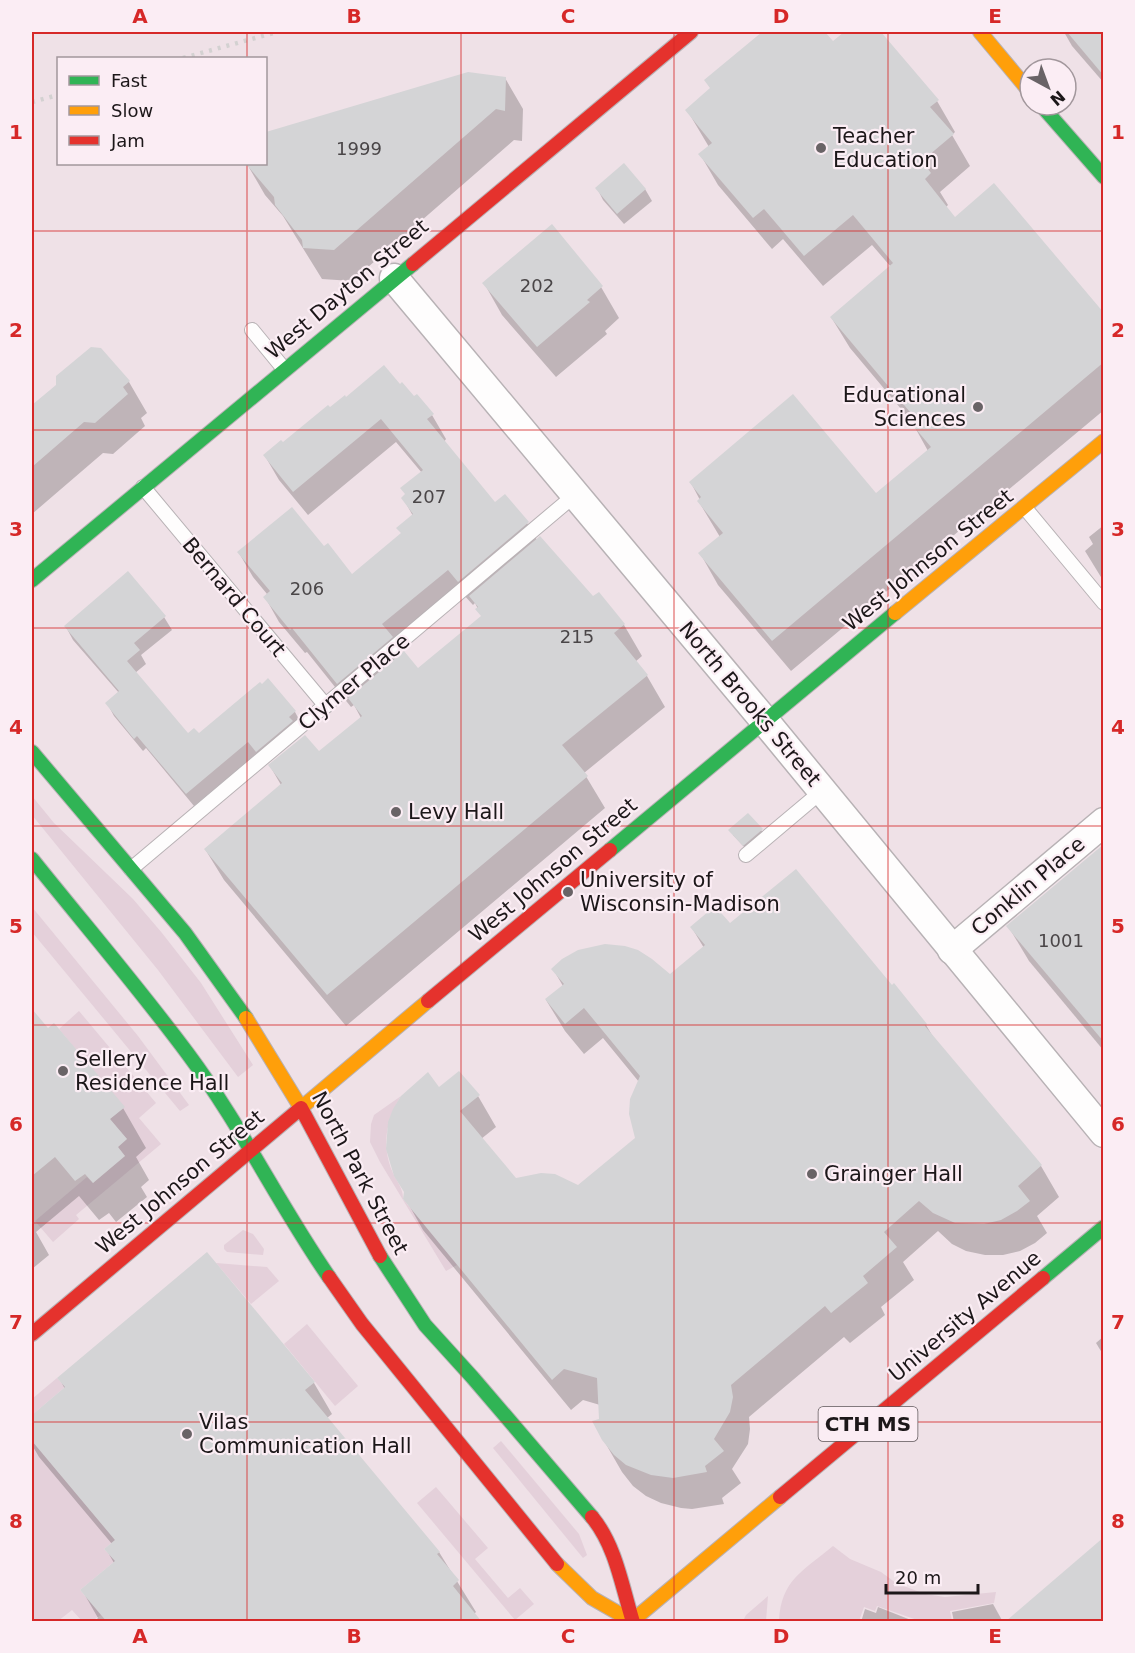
<svg xmlns="http://www.w3.org/2000/svg" width="1135" height="1653" viewBox="0 0 1135 1653" font-family="'DejaVu Sans',sans-serif">
	<style>
		.built { fill: #efe1e7; fill-rule: evenodd }
		.green { fill: #e4d0da }
		.shadow { fill: #0003; fill-rule: evenodd }
		.building { fill: #d4d4d6 }
		.lines { fill: none; stroke-linecap: round; stroke-linejoin: round }
		.lane-casing { stroke: #b8b2b5; stroke-width: 16 }
		.street-casing { stroke: #b8b2b5; stroke-width: 31 }
		.fast-casing { stroke: #b8b2b5; stroke-width: 16 }
		.slow-casing { stroke: #b8b2b5; stroke-width: 16 }
		.jam-casing { stroke: #b8b2b5; stroke-width: 16 }
		.lane { stroke: #fefdfd; stroke-width: 14 }
		.street { stroke: #fefdfd; stroke-width: 28 }
		.fast { stroke: #30b455; stroke-width: 14 }
		.slow { stroke: #ff9f0a; stroke-width: 14 }
		.jam { stroke: #e5322d; stroke-width: 14 }
		.rail { stroke: #d3d1d1; stroke-width: 4.5; stroke-dasharray: 3 6; stroke-linecap: butt }
		.grid { fill: none; stroke: #d62828; stroke-width: 1.5; stroke-opacity: 0.55 }
		.poi-dot { fill: #696366; stroke: #fbedf4; stroke-width: 2 }
		.labels { text-anchor: middle; dominant-baseline: central; stroke-width: 4.5; stroke-linejoin: round; paint-order: stroke }
		.number-label { font-size: 18px; fill: #4a4648 }
		.shield { fill: #fbedf4; stroke: #5f575b; stroke-width: 1.5 }
		.shield-label { font-size: 20px; font-weight: bold; fill: #1c1719 }
		.poi-label { font-size: 21px; fill: #1c1719; stroke: #fbedf4; text-anchor: start }
		.street-label { font-size: 21px; fill: #1c1719; stroke: #fbedf4 }
		.neatline { fill: none; stroke: #d62828; stroke-width: 2 }
		.grid-label { font-size: 20px; text-anchor: middle; font-weight: bold; fill: #d62828 }
	</style>
	<rect width="100%" height="100%" fill="#f8f0f4"/>
	<path class="built" d="M 32,32 L 1103,32 L 1103,1621 L 32,1621 ZM 58,58 L 266,58 L 266,164 L 58,164 ZM 1030,69 L 1066,69 L 1066,105 L 1030,105 Z"/>
	<g class="green">
		<path d="M 32,796 L 54,823 L 133,899 L 162,933 L 201,983 L 253,1065 L 238,1077 L 158,970 L 32,815 Z"/>
		<path d="M 32,907 L 138,1036 L 189,1105 L 180,1111 L 32,932 Z"/>
		<path d="M 79,1011 L 156,1103 L 139,1118 L 161,1144 L 76,1215 L 79,1219 L 53,1242 L 35,1221 L 87,1177 L 93,1183 L 125,1156 L 118,1147 L 127,1139 L 110,1119 L 124,1107 L 59,1029 Z"/>
		<path d="M 401,1096 C 386,1120 381,1146 393,1173 C 397,1182 403,1188 403,1199 L 457,1265 L 446,1271 L 380,1162 L 370,1142 L 371,1124 L 374,1115 Z"/>
		<path d="M 243,1230 L 253,1234 L 264,1249 L 263,1255 L 227,1252 L 224,1249 L 224,1245 Z"/>
		<path d="M 216,1263 L 267,1267 L 279,1281 L 251,1304 Z"/>
		<path d="M 307,1324 L 358,1386 L 335,1406 L 284,1344 Z"/>
		<path d="M 57,1378 L 65,1387 L 32,1415 L 32,1399 Z"/>
		<path d="M 32,1441 L 115,1540 L 104,1549 L 115,1561 L 80,1590 L 101,1615 L 92,1621 L 82,1621 L 72,1610 L 58,1621 L 32,1621 Z"/>
		<path d="M 501,1441 L 579,1534 L 587,1555 L 583,1558 L 493,1448 Z"/>
		<path d="M 436,1487 L 488,1548 L 475,1559 L 508,1598 L 520,1588 L 534,1604 L 515,1620 L 417,1503 Z"/>
		<path d="M 833,1546 L 850,1559 L 881,1572 L 896,1583 L 925,1594 L 945,1597 L 996,1592 L 994,1603 L 950,1611 L 952,1621 L 920,1621 L 877,1606 L 875,1611 L 864,1607 L 859,1621 L 779,1621 C 781,1580 803,1571 833,1546 Z"/>
		<path d="M 768,1596 L 766,1621 L 743,1621 L 746,1615 Z"/>
	</g>
	<g class="shadow">
		<path d="M 764,32 L 810,32 L 819,42 L 833,43 L 847,32 L 879,32 L 937,101 L 955,132 L 952,135 L 970,166 L 940,192 L 948,205 L 946,207 L 955,219 L 1104,314 L 1104,410 L 791,671 L 718,585 L 700,553 L 720,537 L 699,502 L 700,500 L 691,483 L 876,495 L 928,451 L 912,422 L 850,348 L 831,317 L 891,267 L 872,245 L 823,286 L 783,239 L 772,249 L 718,185 L 700,154 L 709,147 L 687,110 L 711,89 L 706,81 Z"/>
		<path d="M 1064,32 L 1104,32 L 1104,83 L 1072,46 Z"/>
		<path d="M 469,73 L 505,78 L 523,109 L 522,141 L 514,140 L 352,281 L 322,279 L 283,216 L 265,195 L 247,164 L 266,164 L 266,134 Z"/>
		<path d="M 597,188 L 645,189 L 652,201 L 624,224 L 603,200 Z"/>
		<path d="M 484,283 L 601,287 L 619,318 L 605,331 L 607,334 L 556,377 L 502,315 Z"/>
		<path d="M 129,382 L 147,413 L 141,418 L 145,426 L 113,454 L 103,453 L 32,514 L 32,407 L 58,385 Z"/>
		<path d="M 400,387 L 432,415 L 446,439 L 444,442 L 495,505 L 527,523 L 537,540 L 593,599 L 598,594 L 624,625 L 642,656 L 635,662 L 647,676 L 665,707 L 584,773 L 605,808 L 346,1026 L 224,880 L 205,849 L 281,785 L 270,766 L 319,754 L 361,718 L 354,705 L 351,707 L 307,652 L 305,653 L 279,622 L 265,597 L 267,594 L 253,577 L 239,553 L 324,548 L 352,576 L 402,534 L 413,516 L 403,498 L 422,473 L 396,442 L 308,515 L 279,480 L 265,456 L 330,409 ZM 463,594 L 473,605 L 475,603 L 482,617 L 418,671 L 401,655 L 397,647 Z"/>
		<path d="M 1104,525 L 1104,582 L 1085,551 L 1093,544 L 1089,537 Z"/>
		<path d="M 164,617 L 172,630 L 141,655 L 146,664 L 135,673 L 188,735 L 198,735 L 268,681 L 295,712 L 302,725 L 265,764 L 256,754 L 194,806 L 146,748 L 143,751 L 114,716 L 107,703 L 119,693 L 73,640 L 66,627 Z"/>
		<path d="M 761,830 L 765,835 L 747,850 L 733,835 Z"/>
		<path d="M 1104,846 L 1104,1051 L 1029,961 L 1008,926 Z"/>
		<path d="M 730,925 L 891,987 L 926,1025 L 935,1040 L 1041,1166 L 1059,1197 L 1037,1216 L 1047,1233 L 1035,1243 L 1020,1251 L 1003,1255 L 985,1255 L 966,1251 L 952,1244 L 938,1231 L 903,1262 L 914,1280 L 881,1307 L 885,1315 L 850,1343 L 844,1337 L 749,1417 L 750,1429 L 748,1444 L 732,1469 L 741,1483 L 722,1498 L 724,1504 L 692,1509 L 681,1508 L 661,1503 L 646,1496 L 633,1486 L 622,1472 L 603,1439 L 600,1405 L 583,1400 L 571,1410 L 423,1230 L 405,1198 L 439,1089 L 478,1096 L 496,1127 L 481,1139 L 516,1180 L 578,1187 L 637,1138 L 639,1082 L 603,1038 L 584,1054 L 565,1031 L 546,1000 L 563,986 L 553,969 L 670,976 L 704,948 L 692,928 Z"/>
		<path d="M 32,1011 L 48,1030 L 54,1025 L 123,1108 L 146,1148 L 136,1157 L 149,1180 L 141,1187 L 147,1197 L 116,1222 L 109,1213 L 99,1220 L 79,1196 L 36,1232 L 49,1255 L 32,1269 Z"/>
		<path d="M 207,1255 L 314,1383 L 332,1414 L 327,1418 L 439,1552 L 476,1612 L 474,1614 L 481,1622 L 94,1622 L 98,1618 L 82,1590 L 114,1563 L 106,1549 L 112,1544 L 39,1457 L 32,1445 L 32,1416 L 65,1389 L 59,1378 Z"/>
		<path d="M 1104,1336 L 1104,1356 L 1096,1343 Z"/>
		<path d="M 993,1604 L 1003,1622 L 954,1622 L 952,1612 Z"/>
		<path d="M 878,1607 L 916,1622 L 861,1622 L 865,1609 L 876,1613 Z"/>
	</g>
	<g class="building">
		<path d="M 762,32 L 825,32 L 833,41 L 844,32 L 881,32 L 939,100 L 930,107 L 954,134 L 922,161 L 931,173 L 925,179 L 955,217 L 994,183 L 1104,313 L 1104,362 L 772,641 L 698,553 L 723,533 L 697,501 L 701,497 L 689,482 L 793,394 L 876,493 L 931,447 L 910,422 L 915,418 L 830,317 L 893,263 L 853,215 L 804,256 L 764,209 L 753,218 L 698,154 L 712,143 L 685,110 L 710,88 L 704,80 Z"/>
		<path d="M 1067,32 L 1104,32 L 1104,76 Z"/>
		<path d="M 468,72 L 506,77 L 505,111 L 496,109 L 334,250 L 303,248 L 302,240 L 275,205 L 274,197 L 246,164 L 266,164 L 266,132 Z"/>
		<path d="M 624,163 L 646,189 L 617,214 L 595,188 Z"/>
		<path d="M 552,224 L 603,286 L 587,300 L 590,302 L 537,347 L 482,283 Z"/>
		<path d="M 91,347 L 101,348 L 130,381 L 123,387 L 128,394 L 95,423 L 84,422 L 32,467 L 32,405 L 56,385 L 56,376 Z"/>
		<path d="M 384,365 L 400,384 L 402,382 L 414,396 L 417,394 L 434,414 L 427,419 L 495,502 L 505,494 L 529,522 L 458,582 L 448,570 L 382,624 L 393,637 L 337,684 L 292,628 L 290,630 L 263,597 L 270,591 L 237,552 L 292,507 L 324,546 L 328,543 L 352,574 L 401,533 L 396,528 L 413,514 L 401,498 L 405,494 L 400,488 L 423,470 L 381,419 L 293,492 L 263,455 L 281,440 L 283,442 L 328,405 L 330,407 L 345,395 L 346,397 Z"/>
		<path d="M 540,536 L 593,596 L 599,592 L 625,624 L 614,633 L 648,675 L 562,745 L 588,776 L 327,995 L 204,849 L 282,783 L 268,765 L 305,735 L 319,751 L 362,716 L 348,698 L 404,651 L 418,668 L 481,616 L 475,609 L 478,607 L 469,596 Z"/>
		<path d="M 128,571 L 166,616 L 134,643 L 140,650 L 127,661 L 188,733 L 194,728 L 199,733 L 260,682 L 262,684 L 268,678 L 296,711 L 289,717 L 293,721 L 256,752 L 248,742 L 186,794 L 137,736 L 134,739 L 105,703 L 119,691 L 64,626 Z"/>
		<path d="M 748,813 L 763,829 L 743,846 L 728,830 Z"/>
		<path d="M 1104,844 L 1104,1042 L 1006,926 Z"/>
		<path d="M 796,869 L 892,985 L 894,983 L 927,1024 L 925,1026 L 1042,1165 L 1018,1186 L 1030,1201 L 1017,1211 L 1001,1220 L 984,1224 L 955,1223 L 933,1213 L 919,1201 L 884,1232 L 897,1247 L 863,1276 L 868,1283 L 831,1313 L 825,1306 L 731,1385 L 733,1397 L 730,1412 L 714,1439 L 724,1451 L 705,1466 L 707,1472 L 673,1478 L 651,1475 L 626,1465 L 614,1455 L 602,1440 L 592,1421 L 599,1419 L 597,1378 L 564,1369 L 552,1380 L 403,1199 L 404,1192 L 394,1176 L 386,1149 L 388,1122 L 393,1109 L 401,1096 L 428,1072 L 439,1087 L 459,1071 L 480,1095 L 460,1111 L 516,1178 L 541,1173 L 555,1174 L 578,1185 L 635,1138 L 629,1114 L 630,1099 L 640,1076 L 584,1008 L 565,1024 L 545,999 L 564,984 L 551,969 L 562,959 L 578,950 L 605,944 L 625,946 L 638,950 L 652,959 L 670,974 L 705,945 L 690,927 L 715,906 L 730,923 Z"/>
		<path d="M 32,1009 L 48,1028 L 54,1023 L 125,1107 L 110,1119 L 127,1139 L 118,1147 L 125,1156 L 93,1183 L 85,1174 L 75,1181 L 55,1157 L 32,1176 Z"/>
		<path d="M 207,1252 L 315,1382 L 305,1390 L 440,1552 L 437,1554 L 459,1580 L 453,1586 L 482,1622 L 107,1622 L 80,1590 L 115,1561 L 104,1549 L 115,1540 L 32,1441 L 32,1415 L 65,1387 L 57,1378 Z"/>
		<path d="M 1104,1537 L 1104,1622 L 1005,1622 Z"/>
	</g>
	<g class="lines">
		<g class="lane-casing">
			<g id="lane">
				<path d="M 252,330 L 284,369"/>
				<path d="M 143,487 L 326,706"/>
				<path d="M 1025,508 L 1104,603"/>
				<path d="M 746,855 L 822,791"/>
				<path d="M 131,869 L 576,494"/>
			</g>
		</g>
		<g class="street-casing">
			<g id="street">
				<path d="M 394,278 L 764,720 L 1104,1133"/>
				<path d="M 952,950 L 1104,822"/>
			</g>
		</g>
		<g class="fast-casing">
			<g id="fast">
				<path d="M 1041,105 L 1104,177"/>
				<path d="M 32,580 L 413,264"/>
				<path d="M 32,752 L 185,933 L 246,1018"/>
				<path d="M 610,850 L 895,613"/>
				<path d="M 32,859 C 84,924 139,988 188,1054 C 241,1125 279,1205 329,1277"/>
				<path d="M 380,1256 L 425,1325 L 473,1378 L 592,1517"/>
				<path d="M 1043,1278 L 1104,1227"/>
			</g>
		</g>
		<g class="slow-casing">
			<g id="slow">
				<path d="M 980,32 L 1030,92"/>
				<path d="M 895,613 L 1104,441"/>
				<path d="M 246,1018 L 301,1108 L 428,1001"/>
				<path d="M 557,1564 L 592,1598 L 632,1621 L 780,1497"/>
			</g>
		</g>
		<g class="jam-casing">
			<g id="jam">
				<path d="M 413,264 L 691,32"/>
				<path d="M 428,1001 L 610,850"/>
				<path d="M 329,1277 L 362,1324 L 557,1564"/>
				<path d="M 32,1334 L 301,1108 L 380,1256"/>
				<path d="M 780,1497 L 1043,1278"/>
				<path d="M 592,1517 C 616,1546 622,1587 633,1622"/>
			</g>
		</g>
		<use href="#lane" class="lane"/>
		<use href="#street" class="street"/>
		<use href="#fast" class="fast"/>
		<use href="#slow" class="slow"/>
		<use href="#jam" class="jam"/>
		<g class="rail">
			<path d="M 183,58 L 277,32"/>
			<path d="M 32,102 L 58,95"/>
		</g>
	</g>
	<path class="grid" d="M 247,32 L 247,58M 461,32 L 461,1622M 674,32 L 674,1622M 888,32 L 888,1622M 247,164 L 247,1622M 32,231 L 1104,231M 32,430 L 1104,430M 32,628 L 1104,628M 32,826 L 1104,826M 32,1025 L 1104,1025M 32,1223 L 1104,1223M 32,1422 L 1104,1422"/>
	<g class="poi-dot">
		<circle cx="821" cy="148" r="6"/>
		<circle cx="978" cy="407" r="6"/>
		<circle cx="396" cy="812" r="6"/>
		<circle cx="568" cy="892" r="6"/>
		<circle cx="63" cy="1071" r="6"/>
		<circle cx="812" cy="1174" r="6"/>
		<circle cx="187" cy="1434" r="6"/>
	</g>
	<g class="labels">
		<g class="number-label">
			<text x="359" y="148">1999</text>
			<text x="537" y="285">202</text>
			<text x="429" y="496">207</text>
			<text x="307" y="588">206</text>
			<text x="577" y="636">215</text>
			<text x="1061" y="940">1001</text>
		</g>
		<rect class="shield" x="818.5" y="1407" width="99" height="34" rx="4.5"/>
		<g class="shield-label">
			<text x="868" y="1424">CTH MS</text>
		</g>
		<g class="poi-label">
			<text x="833" y="136">Teacher<tspan x="833" dy="24">Education</tspan></text>
			<text x="966" y="395" text-anchor="end">Educational<tspan x="966" dy="24">Sciences</tspan></text>
			<text x="408" y="812">Levy Hall</text>
			<text x="580" y="880">University of<tspan x="580" dy="24">Wisconsin-Madison</tspan></text>
			<text x="75" y="1059">Sellery<tspan x="75" dy="24">Residence Hall</tspan></text>
			<text x="824" y="1174">Grainger Hall</text>
			<text x="199" y="1422">Vilas<tspan x="199" dy="24">Communication Hall</tspan></text>
		</g>
		<g class="street-label">
			<text transform="translate(347 289) rotate(-40)">West Dayton Street</text>
			<text transform="translate(928 560) rotate(-39)">West Johnson Street</text>
			<text transform="translate(234 597) rotate(50)">Bernard Court</text>
			<text transform="translate(354 682) rotate(-40)">Clymer Place</text>
			<text transform="translate(750 704) rotate(50)">North Brooks Street</text>
			<text transform="translate(553 870) rotate(-40)">West Johnson Street</text>
			<text transform="translate(1028 886) rotate(-40)">Conklin Place</text>
			<text transform="translate(360 1173) rotate(62)">North Park Street</text>
			<text transform="translate(180 1182) rotate(-40)">West Johnson Street</text>
			<text transform="translate(965 1316) rotate(-40)">University Avenue</text>
		</g>
	</g>
	<rect width="1135" height="1653" fill="none" stroke="#fbedf4" stroke-width="66"/>
	<rect x="57" y="57" width="210" height="108" fill="#fbedf4" stroke="#a2979c" stroke-width="1.5"/>
	<rect x="69" y="76" width="30" height="9" fill="#30b455" stroke="#a2979c" stroke-width="1.5"/>
	<text x="111" y="87" font-size="18" fill="#1c1719">Fast</text>
	<rect x="69" y="106" width="30" height="9" fill="#ff9f0a" stroke="#a2979c" stroke-width="1.5"/>
	<text x="111" y="117" font-size="18" fill="#1c1719">Slow</text>
	<rect x="69" y="136" width="30" height="9" fill="#e5322d" stroke="#a2979c" stroke-width="1.5"/>
	<text x="111" y="147" font-size="18" fill="#1c1719">Jam</text>
	<g transform="translate(1048 87) rotate(139)"><circle r="28" fill="#fbedf4" stroke="#a2979c" stroke-width="1.5"/>
	<path d="M0-4.5L10 22L0 15L-10 22Z" fill="#696366"/>
	<text y="-9" font-size="16" font-weight="bold" text-anchor="middle" fill="#1c1719">N</text>
	</g>
	<path d="M886 1584v9h92v-9" fill="none" stroke="#1c1719" stroke-width="3"/>
	<text x="895" y="1584" font-size="18" fill="#1c1719" stroke="#fbedf4" stroke-width="4.5" paint-order="stroke">20 m</text>
	<rect x="33" y="33" width="1069" height="1587" class="neatline"/>
	<g class="grid-label">
		<text x="140" y="23">A</text>
		<text x="354" y="23">B</text>
		<text x="568" y="23">C</text>
		<text x="781" y="23">D</text>
		<text x="995" y="23">E</text>
		<text x="16" y="139">1</text>
		<text x="1118" y="139">1</text>
		<text x="16" y="337">2</text>
		<text x="1118" y="337">2</text>
		<text x="16" y="536">3</text>
		<text x="1118" y="536">3</text>
		<text x="16" y="734">4</text>
		<text x="1118" y="734">4</text>
		<text x="16" y="933">5</text>
		<text x="1118" y="933">5</text>
		<text x="16" y="1131">6</text>
		<text x="1118" y="1131">6</text>
		<text x="16" y="1329">7</text>
		<text x="1118" y="1329">7</text>
		<text x="16" y="1528">8</text>
		<text x="1118" y="1528">8</text>
		<text x="140" y="1643">A</text>
		<text x="354" y="1643">B</text>
		<text x="568" y="1643">C</text>
		<text x="781" y="1643">D</text>
		<text x="995" y="1643">E</text>
	</g>
</svg>
